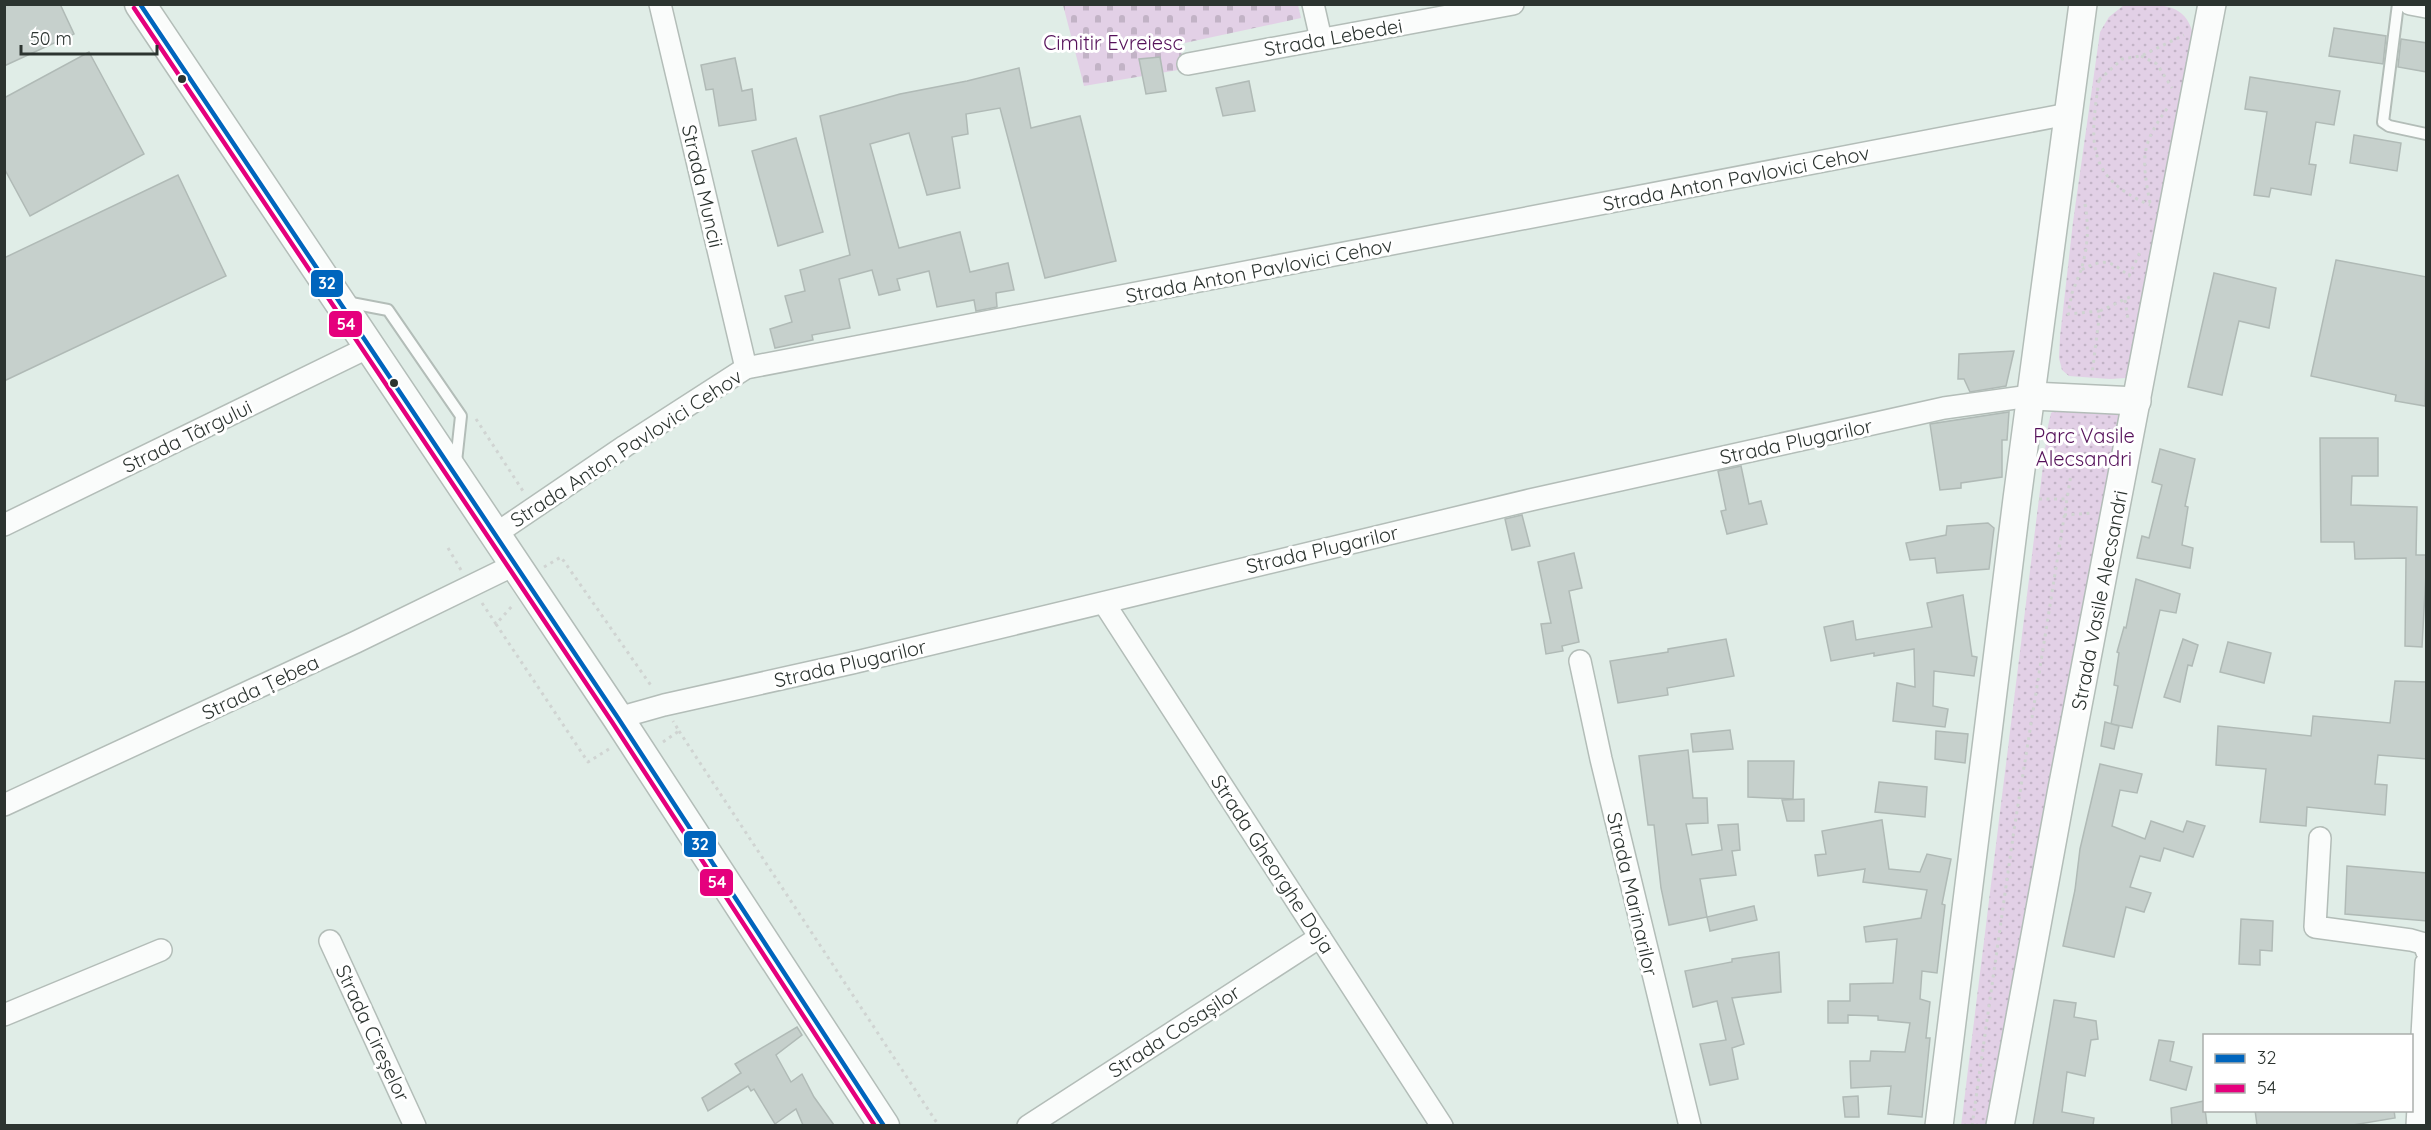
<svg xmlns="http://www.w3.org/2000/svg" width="2431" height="1130" viewBox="0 0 2431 1130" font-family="Quicksand,sans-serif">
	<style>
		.cemetery { fill: url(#cemetery-stones) }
		.park { fill: url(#park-dots) }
		.building { fill: #c6d0cc; stroke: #b0bab6; stroke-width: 1.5 }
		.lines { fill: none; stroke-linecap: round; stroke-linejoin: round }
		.service-casing { stroke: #b3bdb8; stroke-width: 14 }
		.minor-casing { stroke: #b3bdb8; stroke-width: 24 }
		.tertiary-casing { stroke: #b3bdb8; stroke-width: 30 }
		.secondary-casing { stroke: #b3bdb8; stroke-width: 33 }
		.path { stroke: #d0d4d2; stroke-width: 3; stroke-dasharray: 3 4.5; stroke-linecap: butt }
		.service { stroke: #fafcfb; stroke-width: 10 }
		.minor { stroke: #fafcfb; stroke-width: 21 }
		.tertiary { stroke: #fafcfb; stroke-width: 27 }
		.secondary { stroke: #fafcfb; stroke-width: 30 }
		.bus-1-casing { stroke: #fff; stroke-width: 9 }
		.bus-2-casing { stroke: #fff; stroke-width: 9 }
		.bus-1 { stroke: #0065bd; stroke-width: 4.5 }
		.bus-2 { stroke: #e5007d; stroke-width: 4.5 }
		.bus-dot { fill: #2c3430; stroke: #fff; stroke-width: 2 }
		.labels { text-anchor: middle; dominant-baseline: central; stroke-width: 6; stroke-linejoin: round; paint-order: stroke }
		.street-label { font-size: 20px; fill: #2c3430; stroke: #fff }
		.park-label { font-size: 20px; fill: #55115a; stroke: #fff }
		.line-badge { stroke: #fff; stroke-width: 2 }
		.badge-label { font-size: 16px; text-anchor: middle; font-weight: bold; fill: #fff }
	</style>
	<defs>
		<pattern id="cemetery-stones" width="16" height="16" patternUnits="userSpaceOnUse" patternTransform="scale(1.5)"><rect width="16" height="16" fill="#e2d0e6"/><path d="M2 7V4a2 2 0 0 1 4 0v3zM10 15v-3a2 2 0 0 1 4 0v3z" fill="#c2b3c6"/></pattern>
		<pattern id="park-dots" width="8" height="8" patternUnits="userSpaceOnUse" patternTransform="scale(1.5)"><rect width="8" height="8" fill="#e2d0e6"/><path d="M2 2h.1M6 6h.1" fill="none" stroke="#c2b3c6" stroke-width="1.8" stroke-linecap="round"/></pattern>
	</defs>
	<rect width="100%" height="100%" fill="#e0ede7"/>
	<path class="cemetery" d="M 1063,5 L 1298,5 L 1301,18 L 1180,44 L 1184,69 L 1084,86 Z"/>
	<g class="park">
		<path d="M 2124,5 C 2163,5 2190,0 2195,46 L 2133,373 L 2126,378 L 2110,379 L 2069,376 L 2062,370 L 2059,358 L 2060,337 L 2073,222 L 2100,32 L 2109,17 Z"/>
		<path d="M 2061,406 L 2121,408 L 1994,1125 L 1961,1126 L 2048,426 L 2051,413 Z"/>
	</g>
	<g class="building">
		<path d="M 4,4 L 60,4 L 74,34 L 4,66 Z"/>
		<path d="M 2334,28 L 2386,36 L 2383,64 L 2329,56 Z"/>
		<path d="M 2401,39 L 2427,43 L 2427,72 L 2398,67 Z"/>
		<path d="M 89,52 L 144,154 L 30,216 L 4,168 L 4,98 Z"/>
		<path d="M 1160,57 L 1166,91 L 1146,94 L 1139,59 Z"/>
		<path d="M 735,58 L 742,91 L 752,89 L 756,120 L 719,126 L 713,89 L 706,90 L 701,65 Z"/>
		<path d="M 1019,68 L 1031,128 L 1080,116 L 1116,261 L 1045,278 L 1000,108 L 966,114 L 968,134 L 952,137 L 960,188 L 927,195 L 909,133 L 870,144 L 899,248 L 960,232 L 970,272 L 1008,263 L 1014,290 L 996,293 L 997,307 L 976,311 L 974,300 L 937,307 L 929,271 L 897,279 L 900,290 L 879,295 L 872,270 L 839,279 L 850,328 L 812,335 L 813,340 L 775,348 L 770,329 L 792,322 L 785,296 L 805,291 L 800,270 L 850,255 L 820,116 L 900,94 L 967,81 Z"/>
		<path d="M 2250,77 L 2340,91 L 2334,125 L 2316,122 L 2309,164 L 2316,165 L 2311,195 L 2271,188 L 2269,197 L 2254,195 L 2267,112 L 2245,109 Z"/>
		<path d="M 1249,81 L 1255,111 L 1223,116 L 1216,88 Z"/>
		<path d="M 2354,135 L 2401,143 L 2397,171 L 2350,163 Z"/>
		<path d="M 796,138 L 823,232 L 778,246 L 752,151 Z"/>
		<path d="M 178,175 L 226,276 L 4,381 L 4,258 Z"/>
		<path d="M 2336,260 L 2427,277 L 2425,406 L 2395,401 L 2396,395 L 2311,376 Z"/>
		<path d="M 2214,273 L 2276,288 L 2269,328 L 2239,321 L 2222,395 L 2188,387 Z"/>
		<path d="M 2014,351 L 2006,386 L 1970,392 L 1964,379 L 1958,379 L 1959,354 Z"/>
		<path d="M 2009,412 L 2007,440 L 2002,440 L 2002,477 L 1961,483 L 1961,488 L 1940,490 L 1930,424 Z"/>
		<path d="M 2320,438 L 2378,438 L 2378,476 L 2352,476 L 2351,505 L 2417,507 L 2416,555 L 2427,555 L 2422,647 L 2405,646 L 2406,558 L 2355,559 L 2354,542 L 2321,542 Z"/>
		<path d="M 2160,449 L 2195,459 L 2185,506 L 2188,507 L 2182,545 L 2193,548 L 2190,568 L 2137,558 L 2142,536 L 2149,538 L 2162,485 L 2152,482 Z"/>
		<path d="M 1741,466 L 1749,504 L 1761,501 L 1767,524 L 1727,534 L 1721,511 L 1726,510 L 1718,471 Z"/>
		<path d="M 1522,515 L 1530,546 L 1512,550 L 1505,519 Z"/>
		<path d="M 1988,523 L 1994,528 L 1989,569 L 1937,573 L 1935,558 L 1910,560 L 1906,543 L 1946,535 L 1947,526 Z"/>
		<path d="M 1574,553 L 1582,588 L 1569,591 L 1579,642 L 1562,646 L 1563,651 L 1546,654 L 1541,624 L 1551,623 L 1538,562 Z"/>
		<path d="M 2136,579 L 2180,594 L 2176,613 L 2160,610 L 2132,728 L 2111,724 L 2118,686 L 2114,685 L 2119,653 L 2117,652 L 2124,627 L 2126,628 Z"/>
		<path d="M 1963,595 L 1972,656 L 1977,657 L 1974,676 L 1934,671 L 1933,706 L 1948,709 L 1945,727 L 1893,721 L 1897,683 L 1915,687 L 1914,649 L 1874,656 L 1874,653 L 1831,661 L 1824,627 L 1853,621 L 1856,640 L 1932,627 L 1927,603 Z"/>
		<path d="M 1726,639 L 1734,676 L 1667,688 L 1668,695 L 1618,703 L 1610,661 L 1668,652 L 1668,649 Z"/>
		<path d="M 2183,639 L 2198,645 L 2192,666 L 2188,665 L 2180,702 L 2164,697 Z"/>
		<path d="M 2228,642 L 2271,653 L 2264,683 L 2220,672 Z"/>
		<path d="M 2395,681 L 2427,682 L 2427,759 L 2378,755 L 2375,784 L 2387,785 L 2385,815 L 2307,807 L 2306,826 L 2260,822 L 2266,769 L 2216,765 L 2218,726 L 2311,736 L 2313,716 L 2390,723 Z"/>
		<path d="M 2105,722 L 2119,726 L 2114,749 L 2101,746 Z"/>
		<path d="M 1730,730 L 1733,749 L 1693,752 L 1691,734 Z"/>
		<path d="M 1936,731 L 1968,734 L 1965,763 L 1935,759 Z"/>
		<path d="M 1688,750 L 1693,798 L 1707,798 L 1708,823 L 1686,824 L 1692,855 L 1722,850 L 1718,825 L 1738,824 L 1740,850 L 1732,851 L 1736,875 L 1700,879 L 1707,917 L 1669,925 L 1661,888 L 1654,825 L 1648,825 L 1639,756 Z"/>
		<path d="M 1748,761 L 1794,761 L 1793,799 L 1748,797 Z"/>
		<path d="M 2100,764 L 2142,774 L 2137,793 L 2120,790 L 2112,826 L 2145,839 L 2151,821 L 2183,832 L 2187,821 L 2205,826 L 2193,857 L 2164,848 L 2160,861 L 2140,856 L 2130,887 L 2151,893 L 2144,912 L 2126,907 L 2114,957 L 2063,946 L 2075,890 L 2080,849 Z"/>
		<path d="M 1879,782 L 1927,787 L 1925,817 L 1875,812 Z"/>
		<path d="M 1804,799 L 1804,821 L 1787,821 L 1782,800 Z"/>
		<path d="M 1882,820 L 1889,869 L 1920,872 L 1927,854 L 1951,859 L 1942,904 L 1945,905 L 1937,973 L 1922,971 L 1920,999 L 1930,1002 L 1926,1038 L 1930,1038 L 1922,1117 L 1888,1114 L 1891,1086 L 1851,1088 L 1850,1061 L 1870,1061 L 1871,1051 L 1905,1052 L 1910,1023 L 1878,1020 L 1878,1016 L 1848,1015 L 1848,1023 L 1828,1023 L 1828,1001 L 1850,1001 L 1850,984 L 1893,983 L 1897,939 L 1866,942 L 1864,927 L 1921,918 L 1927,890 L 1863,882 L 1865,869 L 1818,876 L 1815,855 L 1826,854 L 1822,831 Z"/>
		<path d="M 2347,866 L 2427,873 L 2427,921 L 2345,914 Z"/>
		<path d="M 1754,906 L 1757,920 L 1710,931 L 1707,917 Z"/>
		<path d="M 2241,919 L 2273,921 L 2272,951 L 2260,950 L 2260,965 L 2239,964 Z"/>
		<path d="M 1779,952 L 1781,992 L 1732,998 L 1744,1044 L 1732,1048 L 1738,1079 L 1710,1085 L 1700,1044 L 1726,1040 L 1717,1001 L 1693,1007 L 1685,971 L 1732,962 L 1732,959 Z"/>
		<path d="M 2054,1000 L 2076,1003 L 2074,1017 L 2096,1021 L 2098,1039 L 2091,1040 L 2085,1076 L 2067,1072 L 2062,1112 L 2094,1118 L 2093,1125 L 2033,1125 Z"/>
		<path d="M 797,1027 L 802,1035 L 776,1055 L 791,1082 L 802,1074 L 814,1097 L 834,1125 L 803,1125 L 796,1109 L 775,1124 L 754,1089 L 751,1091 L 748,1086 L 708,1111 L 702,1098 L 741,1073 L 735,1064 Z"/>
		<path d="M 2159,1040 L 2174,1042 L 2170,1061 L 2192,1067 L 2186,1090 L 2150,1080 Z"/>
		<path d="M 1858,1096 L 1859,1117 L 1845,1117 L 1843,1097 Z"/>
		<path d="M 2204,1101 L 2207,1125 L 2172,1125 L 2171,1108 Z"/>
		<path d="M 2255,1110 L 2394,1110 L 2395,1118 L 2353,1125 L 2257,1125 Z"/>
	</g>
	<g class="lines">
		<g class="service-casing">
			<g id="service">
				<path d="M 2398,4 L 2383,122 L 2389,126 L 2426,134"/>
				<path d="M 346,302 L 388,310 L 461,416 L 456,462"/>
			</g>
		</g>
		<g class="minor-casing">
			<g id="minor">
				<path d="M 660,4 L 746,368"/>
				<path d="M 1313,4 L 1321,39"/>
				<path d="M 2410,4 L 2426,7"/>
				<path d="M 1188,64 L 1513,4"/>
				<path d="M 4,525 L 369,347"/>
				<path d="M 494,535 L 625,446 L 746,368 L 2068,114"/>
				<path d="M 1104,603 L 1442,1126"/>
				<path d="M 1580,661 L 1601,759 L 1690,1126"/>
				<path d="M 618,718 L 664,705 L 852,663 L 1530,500 L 1944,408 L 2030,396"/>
				<path d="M 4,805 L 356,642 L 514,565"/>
				<path d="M 2320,838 L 2315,927 L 2411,940 L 2425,944 L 2426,950"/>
				<path d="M 330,941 L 415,1126"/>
				<path d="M 4,1015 L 161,950"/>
				<path d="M 1028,1126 L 1320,937"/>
				<path d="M 2417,1126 L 2426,963"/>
			</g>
		</g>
		<g class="tertiary-casing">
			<g id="tertiary">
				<path d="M 2030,396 L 2137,401"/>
				<path d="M 1939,1126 L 2017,499 L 2083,4"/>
				<path d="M 2000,1126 L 2061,794 L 2212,4"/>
			</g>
		</g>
		<g class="secondary-casing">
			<path id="secondary" d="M 140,4 L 618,718 L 884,1126"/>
		</g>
		<g class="path">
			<path d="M 2141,56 L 2157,64 L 2172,88"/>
			<path d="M 2099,80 C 2090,142 2085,177 2150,205"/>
			<path d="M 2099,80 L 2122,59 L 2141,56 L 2184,35"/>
			<path d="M 2150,203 C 2141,156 2141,144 2169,106"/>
			<path d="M 2085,204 C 2089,228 2088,247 2081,270 C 2105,258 2109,260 2129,276 L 2140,252"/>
			<path d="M 2081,270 L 2072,293 L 2068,314 L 2100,311 L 2092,374"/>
			<path d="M 2125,300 L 2128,319"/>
			<path d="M 2100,311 L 2134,295"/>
			<path d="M 476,419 L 523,491"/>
			<path d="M 2039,499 L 2067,499"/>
			<path d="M 2064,515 L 2093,513"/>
			<path d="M 448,548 L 461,570"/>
			<path d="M 544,567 L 561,557 L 652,687"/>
			<path d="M 482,603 L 496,624 L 513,605"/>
			<path d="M 496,624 L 588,762 L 609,749"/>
			<path d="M 679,731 L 939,1126"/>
			<path d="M 663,742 L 679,731 L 673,721"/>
			<path d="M 1972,1126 L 2014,830 L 2071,474"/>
		</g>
		<use href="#service" class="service"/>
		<use href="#minor" class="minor"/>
		<use href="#tertiary" class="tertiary"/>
		<use href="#secondary" class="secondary"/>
		<g class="bus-1-casing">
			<path id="bus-1" d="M 140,4 L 618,718 L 884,1126"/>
		</g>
		<g class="bus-2-casing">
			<path id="bus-2" d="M 134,8 L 612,722 L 875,1126"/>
		</g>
		<use href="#bus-1" class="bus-1"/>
		<use href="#bus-2" class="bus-2"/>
	</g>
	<g class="bus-dot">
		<circle cx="182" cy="79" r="5"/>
		<circle cx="394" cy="383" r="5"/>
	</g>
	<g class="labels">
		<g class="street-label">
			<text transform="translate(1333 37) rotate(-10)">Strada Lebedei</text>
			<text transform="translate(1736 178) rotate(-11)">Strada Anton Pavlovici Cehov</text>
			<text transform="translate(703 186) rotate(77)">Strada Muncii</text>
			<text transform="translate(1259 270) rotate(-11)">Strada Anton Pavlovici Cehov</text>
			<text transform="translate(187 436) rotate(-26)">Strada Târgului</text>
			<text transform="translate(1796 441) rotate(-12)">Strada Plugarilor</text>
			<text transform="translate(626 448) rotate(-33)">Strada Anton Pavlovici Cehov</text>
			<text transform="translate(1322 549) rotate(-13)">Strada Plugarilor</text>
			<text transform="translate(2099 600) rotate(-79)">Strada Vasile Alecsandri</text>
			<text transform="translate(850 663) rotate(-13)">Strada Plugarilor</text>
			<text transform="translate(260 687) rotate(-25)">Strada Țebea</text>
			<text transform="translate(1273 864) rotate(57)">Strada Gheorghe Doja</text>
			<text transform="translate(1633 894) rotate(77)">Strada Marinarilor</text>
			<text transform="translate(1174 1031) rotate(-33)">Strada Cosașilor</text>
			<text transform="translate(373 1033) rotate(65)">Strada Cireșelor</text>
		</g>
		<g class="park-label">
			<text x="1113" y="42">Cimitir Evreiesc</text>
			<text x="2084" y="435">Parc Vasile<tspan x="2084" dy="23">Alecsandri</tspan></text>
		</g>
	</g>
	<g class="line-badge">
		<rect x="310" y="269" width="34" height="29" rx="6" fill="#0065bd"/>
		<rect x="328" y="310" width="35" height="28" rx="6" fill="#e5007d"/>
		<rect x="683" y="830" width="34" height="28" rx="6" fill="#0065bd"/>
		<rect x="699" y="868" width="35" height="29" rx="6" fill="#e5007d"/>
	</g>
	<g class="badge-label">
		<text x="327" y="289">32</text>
		<text x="346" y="330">54</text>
		<text x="700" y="850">32</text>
		<text x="717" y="888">54</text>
	</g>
	<rect width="2431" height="1130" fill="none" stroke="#2c3430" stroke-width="12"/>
	<rect x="2203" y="1034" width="210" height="78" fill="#ffffff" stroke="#abaeac" stroke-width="1.5"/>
	<rect x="2215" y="1054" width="30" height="9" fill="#0065bd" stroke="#abaeac" stroke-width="1.5"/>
	<text x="2257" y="1064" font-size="18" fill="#2c3430">32</text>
	<rect x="2215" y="1084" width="30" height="9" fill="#e5007d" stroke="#abaeac" stroke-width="1.5"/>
	<text x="2257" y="1094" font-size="18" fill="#2c3430">54</text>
	<path d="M21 45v9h136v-9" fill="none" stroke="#2c3430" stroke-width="3"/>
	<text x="30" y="45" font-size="18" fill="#2c3430" stroke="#ffffff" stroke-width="4.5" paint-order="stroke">50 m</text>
</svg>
